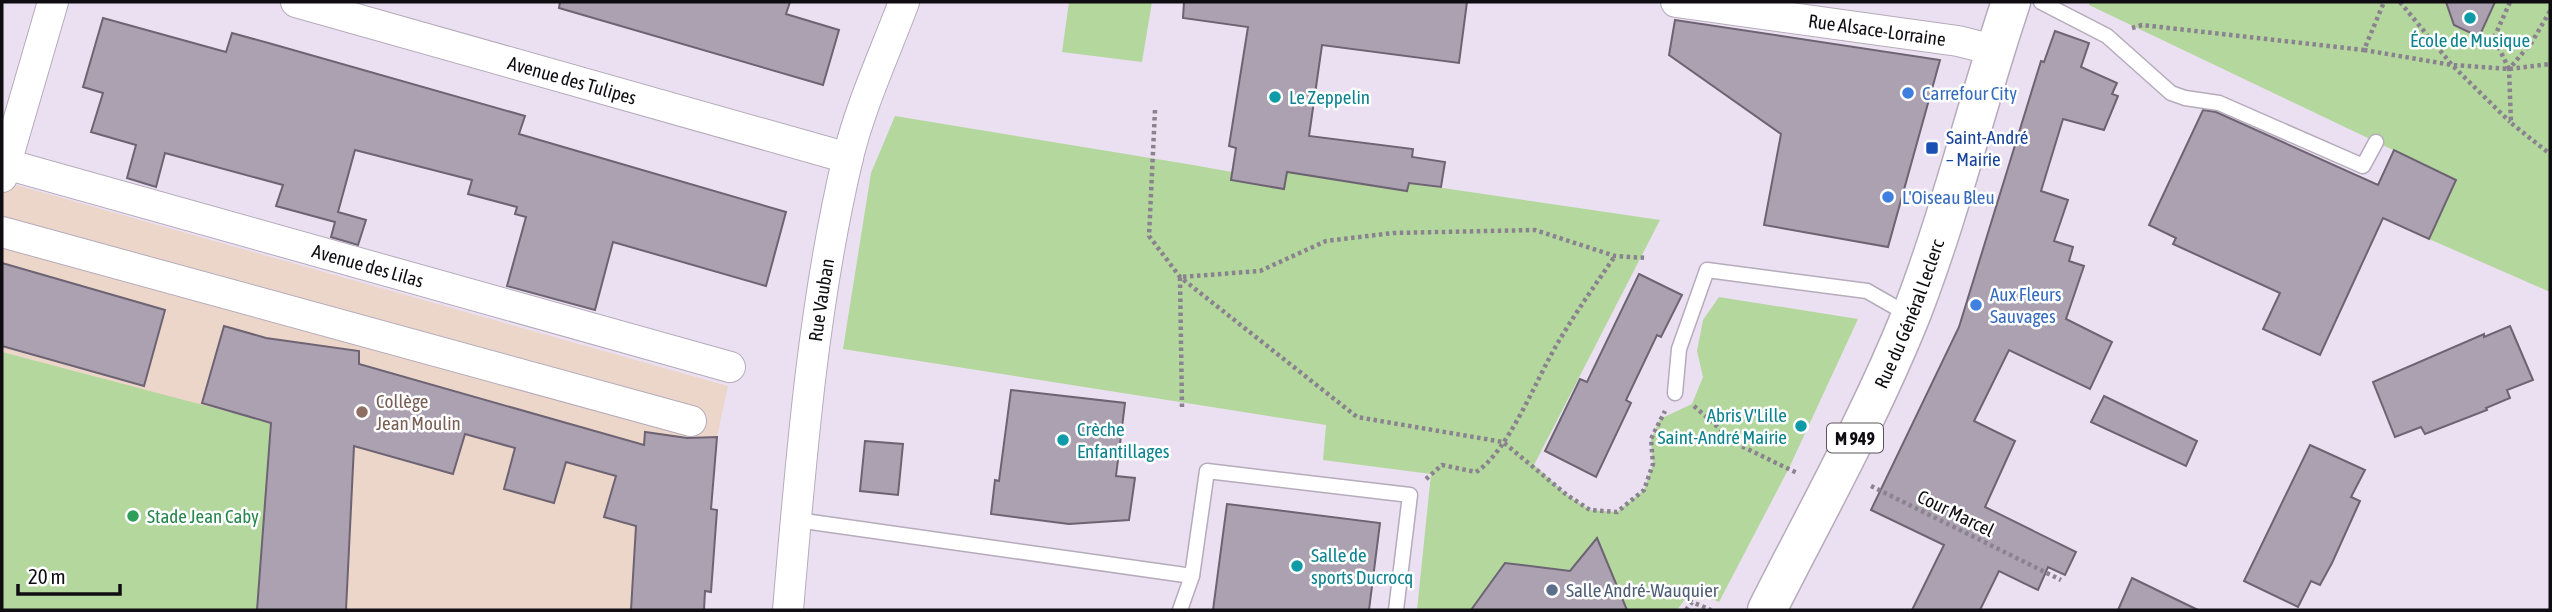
<svg xmlns="http://www.w3.org/2000/svg" width="2552" height="612" viewBox="0 0 2552 612" font-family="'Asap Condensed',sans-serif">
	<style>
		.education { fill: #ebd6c9 }
		.green { fill: #b4d79d }
		.building { fill: #aba1b0; stroke: #6d6372; stroke-width: 2 }
		.lines { fill: none; stroke-linecap: round; stroke-linejoin: round }
		.lane-casing { stroke: #b5abbb; stroke-width: 17 }
		.street-casing { stroke: #b5abbb; stroke-width: 32 }
		.primary-casing { stroke: #b5abbb; stroke-width: 41 }
		.path { stroke: #8a838f; stroke-width: 4.5; stroke-dasharray: 3.5 3.5; stroke-linecap: butt }
		.lane { stroke: #fff; stroke-width: 14 }
		.street { stroke: #fff; stroke-width: 30 }
		.primary { stroke: #fff; stroke-width: 38 }
		.culture-dot { fill: #0f9aa8; stroke: #fff; stroke-width: 2.5 }
		.shop-dot { fill: #3f7fe0; stroke: #fff; stroke-width: 2.5 }
		.transit-dot { fill: #1a4fb4; stroke: #fff; stroke-width: 2.5 }
		.education-dot { fill: #8d6e63; stroke: #fff; stroke-width: 2.5 }
		.leisure-dot { fill: #2e9e5b; stroke: #fff; stroke-width: 2.5 }
		.service-dot { fill: #5c6f8a; stroke: #fff; stroke-width: 2.5 }
		.labels { text-anchor: middle; dominant-baseline: central; stroke-width: 5; stroke-linejoin: round; paint-order: stroke }
		.shield { fill: #fff; stroke: #585659; stroke-width: 2 }
		.shield-label { font-size: 18px; font-weight: bold; fill: #100d12 }
		.street-label { font-size: 19px; fill: #100d12; stroke: #fff }
		.culture-label { font-size: 19px; fill: #0d838f; stroke: #fff; text-anchor: start }
		.shop-label { font-size: 19px; fill: #366cbe; stroke: #fff; text-anchor: start }
		.transit-label { font-size: 19px; fill: #164399; stroke: #fff; text-anchor: start }
		.education-label { font-size: 19px; fill: #785e54; stroke: #fff; text-anchor: start }
		.leisure-label { font-size: 19px; fill: #27864d; stroke: #fff; text-anchor: start }
		.service-label { font-size: 19px; fill: #4e5e75; stroke: #fff; text-anchor: start }
	</style>
	<rect width="100%" height="100%" fill="#ebe0f1"/>
	<path class="education" d="M 2,181 L 728,386 L 717,437 L 711,509 L 717,510 L 711,592 L 705,592 L 704,610 L 2,610 Z"/>
	<g class="green">
		<path d="M 1069,2 L 1152,2 L 1142,62 L 1062,52 Z"/>
		<path d="M 2090,2 L 2550,2 L 2550,292 L 2429,239 L 2456,180 L 2089,5 Z"/>
		<path d="M 895,116 L 1193,165 L 1232,172 L 1231,179 L 1284,188 L 1287,172 L 1407,191 L 1409,183 L 1660,220 L 1534,465 L 1567,495 L 1590,510 L 1617,512 L 1644,490 L 1653,464 L 1651,439 L 1660,419 L 1692,404 L 1703,377 L 1697,351 L 1703,320 L 1719,297 L 1858,319 L 1789,468 L 1719,602 L 1692,590 L 1677,610 L 1627,610 L 1601,546 L 1591,546 L 1570,571 L 1505,563 L 1471,610 L 1417,610 L 1431,474 L 1323,460 L 1326,425 L 843,349 L 871,173 Z"/>
		<path d="M 2,352 L 271,423 L 258,610 L 2,610 Z"/>
	</g>
	<g class="building">
		<path d="M 560,2 L 790,2 L 786,14 L 839,30 L 823,85 L 559,8 Z"/>
		<path d="M 1184,2 L 1467,2 L 1459,63 L 1322,45 L 1309,136 L 1413,149 L 1412,157 L 1445,162 L 1441,187 L 1409,183 L 1407,191 L 1287,172 L 1284,189 L 1231,180 L 1236,148 L 1229,146 L 1248,27 L 1183,18 Z"/>
		<path d="M 2446,2 L 2495,2 L 2479,37 L 2454,25 Z"/>
		<path d="M 103,18 L 226,52 L 232,33 L 272,44 L 525,116 L 519,134 L 786,212 L 766,286 L 613,242 L 595,310 L 507,286 L 526,217 L 515,214 L 517,207 L 468,194 L 472,180 L 355,150 L 338,212 L 366,220 L 358,245 L 331,237 L 335,222 L 276,206 L 283,185 L 165,153 L 156,187 L 127,178 L 136,145 L 91,132 L 103,93 L 83,87 Z"/>
		<path d="M 1675,20 L 1940,60 L 1888,247 L 1764,225 L 1781,134 L 1669,55 Z"/>
		<path d="M 2055,31 L 2089,43 L 2081,67 L 2117,83 L 2112,94 L 2118,96 L 2104,130 L 2063,119 L 2041,191 L 2068,200 L 2054,241 L 2073,247 L 2069,261 L 2084,266 L 2066,319 L 2112,342 L 2090,389 L 2009,350 L 1974,421 L 2015,441 L 1985,507 L 2076,552 L 2065,575 L 2048,567 L 2038,590 L 1999,571 L 1980,610 L 1912,610 L 1944,545 L 1871,510 L 1959,327 L 2041,61 L 2044,62 Z"/>
		<path d="M 2203,110 L 2216,112 L 2378,185 L 2394,150 L 2456,180 L 2429,239 L 2383,218 L 2320,355 L 2263,329 L 2280,293 L 2173,244 L 2176,238 L 2149,225 Z"/>
		<path d="M 2,263 L 165,310 L 144,386 L 2,346 Z"/>
		<path d="M 1639,274 L 1682,295 L 1661,337 L 1657,335 L 1626,400 L 1631,403 L 1596,477 L 1545,451 L 1580,379 L 1587,382 Z"/>
		<path d="M 224,326 L 266,338 L 359,351 L 359,364 L 644,445 L 645,432 L 687,438 L 717,437 L 711,509 L 717,510 L 711,592 L 705,591 L 704,610 L 631,610 L 636,526 L 604,517 L 616,476 L 566,462 L 554,503 L 504,489 L 515,448 L 465,434 L 453,474 L 354,446 L 346,610 L 257,610 L 271,423 L 202,403 Z"/>
		<path d="M 2510,326 L 2533,380 L 2507,390 L 2510,398 L 2486,408 L 2487,410 L 2425,434 L 2421,427 L 2395,437 L 2373,382 L 2484,334 L 2484,337 Z"/>
		<path d="M 1011,390 L 1125,403 L 1116,476 L 1135,478 L 1129,520 L 1069,524 L 991,514 L 995,480 L 999,481 Z"/>
		<path d="M 2104,396 L 2197,441 L 2186,466 L 2091,422 Z"/>
		<path d="M 865,441 L 903,444 L 898,495 L 860,491 Z"/>
		<path d="M 2310,445 L 2365,470 L 2351,497 L 2360,501 L 2332,563 L 2320,585 L 2311,581 L 2298,607 L 2244,581 Z"/>
		<path d="M 1227,504 L 1380,523 L 1369,610 L 1213,610 Z"/>
		<path d="M 1597,538 L 1627,610 L 1471,610 L 1505,563 L 1570,571 Z"/>
		<path d="M 2132,578 L 2198,610 L 2118,610 Z"/>
	</g>
	<g class="lines">
		<g class="lane-casing">
			<g id="lane">
				<path d="M 2041,2 L 2107,36 L 2171,93 L 2185,98 L 2219,103 L 2363,166 L 2376,142"/>
				<path d="M 1675,393 L 1679,349 L 1707,270 L 1867,291 L 1909,315"/>
				<path d="M 797,520 L 1192,576 L 1180,610"/>
				<path d="M 1192,576 L 1207,471 L 1410,495 L 1396,610"/>
			</g>
		</g>
		<g class="street-casing">
			<g id="street">
				<path id="s1" d="M 296,2 L 848,158"/>
				<path id="s2" d="M 1676,2 L 1958,41 L 1994,50"/>
				<path id="s3" d="M 2,163 L 730,367"/>
				<path d="M 2,177 L 53,2"/>
				<path d="M 2,232 L 691,421"/>
				<path id="s4" d="M 788,610 C 801,459 813,305 848,157 C 861,104 885,53 904,2"/>
			</g>
		</g>
		<g class="primary-casing">
			<g id="primary">
				<path id="s5" d="M 1767,610 C 1816,513 1870,417 1911,315 C 1951,212 1976,106 2011,2"/>
			</g>
		</g>
		<g class="path">
			<path d="M 2400,2 L 2452,65 L 2510,122"/>
			<path d="M 2550,11 L 2532,42 L 2509,69 L 2511,123 L 2550,154"/>
			<path d="M 2132,28 L 2142,25 L 2364,50 L 2384,2"/>
			<path d="M 2364,50 L 2452,65 L 2509,69 L 2550,64"/>
			<path d="M 2509,69 L 2494,38 L 2510,2"/>
			<path d="M 1155,110 L 1149,236 L 1180,277 L 1357,417 L 1503,442 L 1567,495 L 1590,510 L 1617,512 L 1644,490 L 1653,464 L 1651,439 L 1665,411"/>
			<path d="M 1694,406 L 1737,444 L 1797,473"/>
			<path d="M 1182,407 L 1180,277 L 1260,271 L 1326,241 L 1393,233 L 1535,230 L 1615,256 L 1647,258"/>
			<path d="M 1426,479 L 1442,465 L 1476,472 C 1508,452 1536,380 1556,346 C 1574,315 1595,285 1615,256"/>
			<path d="M 1871,486 L 2061,580"/>
			<path d="M 1686,610 L 1692,602 L 1711,610"/>
		</g>
		<use href="#lane" class="lane"/>
		<use href="#street" class="street"/>
		<use href="#primary" class="primary"/>
	</g>
	<g class="culture-dot">
		<circle cx="2470" cy="18" r="7"/>
		<circle cx="1275" cy="97" r="7"/>
		<circle cx="1801" cy="426" r="7"/>
		<circle cx="1063" cy="440" r="7"/>
		<circle cx="1297" cy="566" r="7"/>
	</g>
	<g class="shop-dot">
		<circle cx="1908" cy="93" r="7"/>
		<circle cx="1888" cy="197" r="7"/>
		<circle cx="1976" cy="305" r="7"/>
	</g>
	<rect class="transit-dot" x="1925" y="141" width="14" height="14" rx="3.5"/>
	<circle class="education-dot" cx="362" cy="412" r="7"/>
	<circle class="leisure-dot" cx="133" cy="516" r="7"/>
	<circle class="service-dot" cx="1552" cy="590" r="7"/>
	<g class="labels">
		<rect class="shield" x="1827" y="423.5" width="56" height="29" rx="5"/>
		<g class="shield-label">
			<text x="1855" y="438">M 949</text>
		</g>
		<g class="street-label">
			<text stroke="none"><textPath href="#s2" startOffset="203">Rue Alsace-Lorraine</textPath></text>
			<text stroke="none"><textPath href="#s1" startOffset="287">Avenue des Tulipes</textPath></text>
			<text stroke="none"><textPath href="#s3" startOffset="380">Avenue des Lilas</textPath></text>
			<text stroke="none"><textPath href="#s4" startOffset="312">Rue Vauban</textPath></text>
			<text stroke="none"><textPath href="#s5" startOffset="329">Rue du Général Leclerc</textPath></text>
			<text transform="translate(1956 513) rotate(26)">Cour Marcel</text>
		</g>
		<g class="culture-label">
			<text x="2470" y="40" text-anchor="middle">École de Musique</text>
			<text x="1289" y="97">Le Zeppelin</text>
			<text x="1787" y="415" text-anchor="end">Abris V'Lille<tspan x="1787" dy="22">Saint-André Mairie</tspan></text>
			<text x="1077" y="429">Crèche<tspan x="1077" dy="22">Enfantillages</tspan></text>
			<text x="1311" y="555">Salle de<tspan x="1311" dy="22">sports Ducrocq</tspan></text>
		</g>
		<g class="shop-label">
			<text x="1922" y="93">Carrefour City</text>
			<text x="1902" y="197">L'Oiseau Bleu</text>
			<text x="1990" y="294">Aux Fleurs<tspan x="1990" dy="22">Sauvages</tspan></text>
		</g>
		<g class="transit-label">
			<text x="1946" y="137">Saint-André<tspan x="1946" dy="22">– Mairie</tspan></text>
		</g>
		<g class="education-label">
			<text x="376" y="401">Collège<tspan x="376" dy="22">Jean Moulin</tspan></text>
		</g>
		<g class="leisure-label">
			<text x="147" y="516">Stade Jean Caby</text>
		</g>
		<g class="service-label">
			<text x="1566" y="590">Salle André-Wauquier</text>
		</g>
	</g>
	<rect width="2552" height="612" fill="none" stroke="#100d12" stroke-width="7"/>
	<path d="M18 584v10h102v-10" fill="none" stroke="#100d12" stroke-width="3.5"/>
	<text x="28" y="584" font-size="21" fill="#100d12" stroke="#ffffff" stroke-width="5" paint-order="stroke">20 m</text>
</svg>
